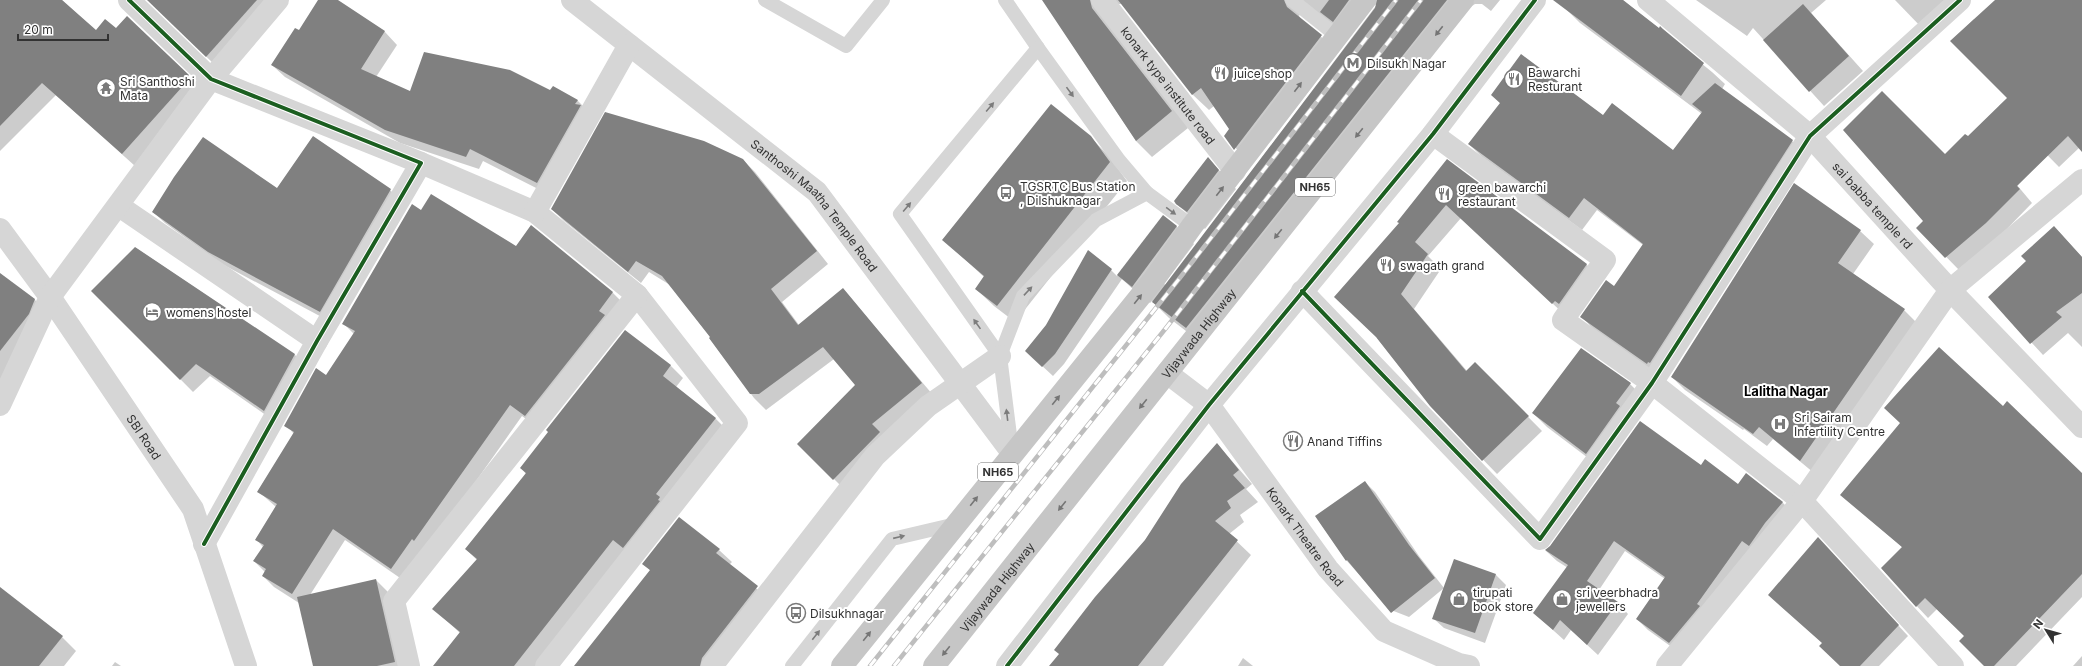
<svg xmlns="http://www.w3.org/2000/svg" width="2082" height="666" viewBox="0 0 2082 666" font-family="Inter,sans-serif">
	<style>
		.shadow { fill: #0003 }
		.building { fill: #808080 }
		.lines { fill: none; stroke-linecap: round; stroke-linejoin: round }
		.service { stroke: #d6d6d6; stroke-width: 14 }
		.minor { stroke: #d6d6d6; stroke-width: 22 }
		.tertiary { stroke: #d6d6d6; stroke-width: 22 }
		.trunk { stroke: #c6c6c6; stroke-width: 22 }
		.rail-casing { stroke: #bebebe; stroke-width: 4.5 }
		.rail { stroke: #fff; stroke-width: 3; stroke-dasharray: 9; stroke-linecap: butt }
		.cycleway-casing { stroke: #fff; stroke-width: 6 }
		.cycleway { stroke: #1b5e20; stroke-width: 4 }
		.oneway { fill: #757575 }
		.oneway2 { fill: #7c7c7c }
		.labels { text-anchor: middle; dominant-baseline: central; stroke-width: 4; stroke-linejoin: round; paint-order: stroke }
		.shield { fill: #fff; stroke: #707070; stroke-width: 1 }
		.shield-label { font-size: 11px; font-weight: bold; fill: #323232 }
		.poi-label { font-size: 12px; fill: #323232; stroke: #fff; text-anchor: start }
		.street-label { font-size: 12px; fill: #323232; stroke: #fff }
		.neighbourhood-label { font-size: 13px; font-weight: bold; fill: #000; stroke: #fff }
	</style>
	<rect width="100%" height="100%" fill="#fff"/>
	<g class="shadow">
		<path d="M 0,0 L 62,0 L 96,31 L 116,30 L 127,17 L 201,89 L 135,166 L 56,95 L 0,151 Z"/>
		<path d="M 148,0 L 272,0 L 218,68 Z"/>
		<path d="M 320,0 L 336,0 L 385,32 L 397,45 L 376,77 L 410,92 L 577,100 L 590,113 L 550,195 L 483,161 L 479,169 L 400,143 L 285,77 L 272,65 L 299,32 Z"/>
		<path d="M 1043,0 L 1500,0 L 1491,11 L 1482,4 L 1475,4 L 1469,8 L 1203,344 L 1169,318 L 1152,301 L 1150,303 L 1136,292 L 1122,279 L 1064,364 L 1053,376 L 1026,351 L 1111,270 L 1117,276 L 1163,217 L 1176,226 L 1194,244 L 1164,284 L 1166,285 L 1378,3 L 1371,8 L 1349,37 L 1302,11 L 1299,16 L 1301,19 L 1338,52 L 1251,165 L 1225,136 L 1231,129 L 1214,106 L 1209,110 L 1192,94 L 1122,4 L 1117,4 L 1188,128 L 1152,157 L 1136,141 Z"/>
		<path d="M 1575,0 L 1623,0 L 1712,72 L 1725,84 L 1722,89 L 1792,141 L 1805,153 L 1660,376 L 1594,330 L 1582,317 L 1614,288 L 1643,245 L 1597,210 L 1582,230 L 1482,157 L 1469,144 L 1501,104 L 1492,95 L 1603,116 L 1673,151 L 1702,114 L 1580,23 L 1567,10 Z"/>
		<path d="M 1696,0 L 1826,0 L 1811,13 L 1863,71 L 1824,106 L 1753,28 L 1747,36 Z"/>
		<path d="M 1895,0 L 1953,0 L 1924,30 Z"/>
		<path d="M 1996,0 L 2082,0 L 2082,149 L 2080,147 L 2059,167 L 1999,106 L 2008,98 L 1951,41 L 1974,19 L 1976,21 Z"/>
		<path d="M 313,137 L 390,190 L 402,202 L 331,322 L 220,263 L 165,223 L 153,212 L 277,189 Z"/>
		<path d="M 1090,137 L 1108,155 L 1127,181 L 1015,322 L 994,306 L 976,289 L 984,277 L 944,240 Z"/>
		<path d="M 1985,147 L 2032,203 L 2000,236 L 1959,270 L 1918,228 L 1924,221 L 1945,156 Z"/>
		<path d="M 1208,158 L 1236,189 L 1205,229 L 1179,206 Z"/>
		<path d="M 743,160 L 755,172 L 828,264 L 782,302 L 799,325 L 843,289 L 933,395 L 846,491 L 799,444 L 856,385 L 834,359 L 766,410 L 754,398 L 710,339 L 711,338 L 670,285 L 649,272 L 641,283 L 564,221 L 552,209 Z"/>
		<path d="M 1447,161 L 1586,264 L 1600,278 L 1567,317 L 1461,218 L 1428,256 L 1441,269 L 1414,309 L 1467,371 L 1475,363 L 1542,431 L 1497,474 L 1431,406 L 1377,338 L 1400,223 Z"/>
		<path d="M 421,212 L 516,247 L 531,226 L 613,293 L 624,304 L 537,427 L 522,416 L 426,552 L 403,580 L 345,540 L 310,595 L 376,580 L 389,593 L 405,666 L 314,666 L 299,603 L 274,587 L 263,576 L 265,572 L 254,561 L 263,547 L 256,539 L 276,507 L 258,491 L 294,434 L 286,425 L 326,376 L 354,334 L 343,323 Z"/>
		<path d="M 1860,231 L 1874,244 L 1853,274 L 1904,310 L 1917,323 L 1814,473 L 1773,439 L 1767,446 L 1744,429 L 1743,430 L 1685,390 L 1672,377 Z"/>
		<path d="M 2059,232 L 2082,257 L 2082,347 L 2068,333 L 2043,355 L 1990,297 Z"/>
		<path d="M 136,248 L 295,355 L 308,368 L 277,423 L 210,376 L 193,392 L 93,291 Z"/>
		<path d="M 0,274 L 35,300 L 48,313 L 0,389 Z"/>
		<path d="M 1581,349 L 1630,384 L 1644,398 L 1600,467 L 1547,427 L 1533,413 Z"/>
		<path d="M 670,365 L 683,378 L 676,387 L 716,419 L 728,431 L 549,666 L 434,666 L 460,633 L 434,609 L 477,560 L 466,549 L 526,474 L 521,468 Z"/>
		<path d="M 2003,407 L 2082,474 L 2082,597 L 2016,666 L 1985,666 L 1965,636 L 1937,609 L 1928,618 L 1882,569 L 1903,548 L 1842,495 Z"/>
		<path d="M 1217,444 L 1252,484 L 1246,489 L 1258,502 L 1240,515 L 1244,522 L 1229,534 L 1251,555 L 1163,666 L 1051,666 Z"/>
		<path d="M 1701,466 L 1739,486 L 1782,502 L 1793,513 L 1680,653 L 1648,630 L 1637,619 L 1665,579 L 1625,551 L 1599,590 L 1618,603 L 1628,614 L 1598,655 L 1571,630 L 1564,640 L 1534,613 L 1568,568 L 1557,561 L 1546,551 Z"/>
		<path d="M 1365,482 L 1375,492 L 1419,556 L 1444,588 L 1496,575 L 1506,585 L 1485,643 L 1444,628 L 1434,619 L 1444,588 L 1409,617 L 1391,610 L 1347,561 L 1316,517 Z"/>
		<path d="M 1828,549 L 1908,636 L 1879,666 L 1841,666 L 1823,644 Z"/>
		<path d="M 719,550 L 732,562 L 729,565 L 770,600 L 718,666 L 576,666 L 651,571 L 643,564 Z"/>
		<path d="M 0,588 L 62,637 L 76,651 L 64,666 L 0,666 Z"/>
		<path d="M 2082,656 L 2082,666 L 2073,666 Z"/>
		<path d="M 1243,658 L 1253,666 L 1238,666 Z"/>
		<path d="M 115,662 L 121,666 L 112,666 Z"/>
	</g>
	<g class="building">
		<path d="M 0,0 L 62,0 L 96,30 L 105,19 L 116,28 L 127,16 L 189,75 L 180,86 L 182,87 L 122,154 L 42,83 L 0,126 Z"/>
		<path d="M 147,0 L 257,0 L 206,57 Z"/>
		<path d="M 318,0 L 338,0 L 385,31 L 361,69 L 410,91 L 424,52 L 510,70 L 550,90 L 553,86 L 578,100 L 575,104 L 581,105 L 537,183 L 470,149 L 466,157 L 385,130 L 271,65 L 295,28 L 299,30 Z"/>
		<path d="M 1042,0 L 1090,0 L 1092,8 L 1172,111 L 1136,141 Z"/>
		<path d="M 1118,0 L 1284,0 L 1287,7 L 1322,35 L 1234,150 L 1224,136 L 1229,129 L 1201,88 L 1192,95 Z"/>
		<path d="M 1329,0 L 1349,0 L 1333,22 L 1320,12 Z"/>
		<path d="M 1377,0 L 1447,0 L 1186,328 L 1152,302 L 1375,8 Z"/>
		<path d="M 1553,0 L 1623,0 L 1659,28 L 1660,26 L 1663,29 L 1704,63 L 1681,96 Z"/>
		<path d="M 1995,0 L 2082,0 L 2082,152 L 2068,136 L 2017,186 L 2020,189 L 1986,223 L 1945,258 L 1916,228 L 1923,221 L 1843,130 L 1882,91 L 1945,154 L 1965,134 L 1968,136 L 2007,98 L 1950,41 Z"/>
		<path d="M 1803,4 L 1849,56 L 1809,92 L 1763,40 Z"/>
		<path d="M 1521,54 L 1603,115 L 1612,103 L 1673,150 L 1702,112 L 1692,104 L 1715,83 L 1793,140 L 1650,363 L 1648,362 L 1647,364 L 1580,317 L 1606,280 L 1614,286 L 1643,244 L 1584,198 L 1569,218 L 1468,144 L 1500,103 L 1491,95 Z"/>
		<path d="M 1051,104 L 1091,136 L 1110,162 L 997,306 L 975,289 L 984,276 L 942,240 Z"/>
		<path d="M 605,112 L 704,141 L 743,159 L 817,251 L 771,289 L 798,325 L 843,288 L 922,383 L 872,424 L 880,432 L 833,480 L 797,444 L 855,385 L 823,347 L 759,394 L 750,394 L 709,338 L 710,337 L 662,276 L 636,261 L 628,272 L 551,209 Z"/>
		<path d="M 313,136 L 391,189 L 320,312 L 208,252 L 152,212 L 174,177 L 203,137 L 277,188 Z"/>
		<path d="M 1208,157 L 1219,170 L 1187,212 L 1173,202 L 1176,204 L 1174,201 Z"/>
		<path d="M 1447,159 L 1587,264 L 1559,304 L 1555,301 L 1552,304 L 1446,205 L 1415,242 L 1428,254 L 1401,294 L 1466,371 L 1475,362 L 1529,416 L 1482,461 L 1430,406 L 1376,337 L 1334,297 L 1399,223 L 1397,222 Z"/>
		<path d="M 1794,183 L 1861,230 L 1838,263 L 1905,309 L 1800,461 L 1759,427 L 1753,434 L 1671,377 Z"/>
		<path d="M 431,194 L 516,246 L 531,225 L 613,292 L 599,311 L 605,315 L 525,416 L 510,405 L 414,541 L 412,539 L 391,569 L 333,529 L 292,594 L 262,576 L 266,569 L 253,561 L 264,545 L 255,540 L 277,504 L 257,492 L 294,432 L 284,426 L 316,368 L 326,375 L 355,331 L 342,324 L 412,204 L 421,210 Z"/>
		<path d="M 1163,215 L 1177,226 L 1132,287 L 1117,275 Z"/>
		<path d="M 2054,226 L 2082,257 L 2082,293 L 2056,312 L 2062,317 L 2030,344 L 1988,297 L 2026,261 L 2021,256 Z"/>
		<path d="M 135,247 L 295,354 L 264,411 L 196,364 L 180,380 L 91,291 Z"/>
		<path d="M 1088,250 L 1112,269 L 1055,354 L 1042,367 L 1025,351 L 1046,325 Z"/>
		<path d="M 0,273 L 35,299 L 29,314 L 0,351 Z"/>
		<path d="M 625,330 L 671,365 L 663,376 L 716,418 L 656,494 L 660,497 L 658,500 L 660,501 L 623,548 L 613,540 L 514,666 L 433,666 L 460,632 L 432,609 L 477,559 L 465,549 L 526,473 L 520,468 L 548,432 L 546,430 Z"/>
		<path d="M 1939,347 L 2003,406 L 2007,401 L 2082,473 L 2082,574 L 1994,666 L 1984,666 L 1959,641 L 1964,636 L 1925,598 L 1916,607 L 1881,568 L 1902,547 L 1840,495 L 1900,423 L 1884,408 Z"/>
		<path d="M 1581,348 L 1631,383 L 1616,403 L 1620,406 L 1586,454 L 1532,413 Z"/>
		<path d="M 1640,421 L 1701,465 L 1705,459 L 1738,484 L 1746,473 L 1783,502 L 1765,523 L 1749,546 L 1742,541 L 1697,604 L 1700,606 L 1669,643 L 1636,619 L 1665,577 L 1614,541 L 1587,581 L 1618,602 L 1587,645 L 1560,620 L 1553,630 L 1533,613 L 1568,565 L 1545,550 L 1550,546 Z"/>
		<path d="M 1217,443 L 1239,470 L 1233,475 L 1245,488 L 1227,501 L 1231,508 L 1215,521 L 1238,540 L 1138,666 L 1049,666 L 1059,654 L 1054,650 L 1095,597 L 1145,540 L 1181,484 Z"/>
		<path d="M 1365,481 L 1409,545 L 1435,578 L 1391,613 L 1347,560 L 1346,561 L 1315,516 Z"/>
		<path d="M 679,517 L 720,549 L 716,553 L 758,586 L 702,658 L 700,666 L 574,666 L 650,570 L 642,564 Z"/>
		<path d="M 1818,537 L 1899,625 L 1860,666 L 1840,666 L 1819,646 L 1822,643 L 1768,595 Z"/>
		<path d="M 1454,559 L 1496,574 L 1475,633 L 1432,619 Z"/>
		<path d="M 376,579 L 395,662 L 377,666 L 313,666 L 297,597 Z"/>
		<path d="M 0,587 L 63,636 L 39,666 L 0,666 Z"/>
	</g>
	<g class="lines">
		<g class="service">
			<path d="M 765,0 L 846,46 L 883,0"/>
			<path d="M 1005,0 L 1038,48"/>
			<path d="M 1292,0 L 1337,36"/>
			<path d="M 1000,356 L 900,214 L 1038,48 L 1119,160 L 1147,193"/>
			<path d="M 1012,451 L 1000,356 L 1023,296 L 1096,220 L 1147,193 L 1192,226"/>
			<path d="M 792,666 L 892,539 L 956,524"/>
		</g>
		<g class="minor">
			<path d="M 129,0 L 211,79 L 421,163 L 317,341 L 204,544"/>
			<path id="s1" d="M 572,0 L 817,192 L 1012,453"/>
			<path id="s2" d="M 1102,0 L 1235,171"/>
			<path id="s3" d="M 1648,0 L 1810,136 L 1950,290 L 2082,427"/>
			<path d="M 1433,134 L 1605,260 L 1563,320 L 1652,383 L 1802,501 L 1953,666"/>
			<path d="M 421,163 L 535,212 L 637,295 L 737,423 L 546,666"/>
			<path d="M 119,206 L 317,341"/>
			<path d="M 535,212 L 629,45"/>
			<path id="s4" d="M 0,229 L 50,297 L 193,509 L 246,666"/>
			<path d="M 1302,291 L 1540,539 L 1652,383 L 1810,136 L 1960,0"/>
			<path d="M 0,405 L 50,297 L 211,79 L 278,0"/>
			<path d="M 409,666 L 394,601 L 637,295"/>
			<path d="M 712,666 L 875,456 L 928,406 L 1000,356"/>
			<path d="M 1007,666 L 1209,405 L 1433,134 L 1535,0"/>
			<path d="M 1667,666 L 1802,501 L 1950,290 L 2082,180"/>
		</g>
		<path class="tertiary" id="s5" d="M 1167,373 L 1209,405 L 1328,569 L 1384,631 L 1459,664 L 1469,666"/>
		<g class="trunk">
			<path d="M 842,666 L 1155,278 L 1192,226 L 1365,0"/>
			<path id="s6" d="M 934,666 L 1463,0"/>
		</g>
		<g class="rail-casing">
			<g id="rail">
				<path d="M 870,666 L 1179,279 L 1396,0"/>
				<path d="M 894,666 L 1166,328 L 1421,0"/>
			</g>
		</g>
		<use href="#rail" class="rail"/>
		<g class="cycleway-casing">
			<g id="cycleway">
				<path d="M 129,0 L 211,79 L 421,163 L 317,341 L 204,544"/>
				<path d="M 1302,291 L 1540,539 L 1652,383 L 1810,136 L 1960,0"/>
				<path d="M 1007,666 L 1209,405 L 1433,134 L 1535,0"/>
			</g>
		</g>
		<use href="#cycleway" class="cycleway"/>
	</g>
	<defs><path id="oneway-solid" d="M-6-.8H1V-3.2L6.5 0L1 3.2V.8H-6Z"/></defs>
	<g class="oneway">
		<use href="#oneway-solid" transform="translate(1439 31) rotate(128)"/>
		<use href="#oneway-solid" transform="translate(1298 87) rotate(-53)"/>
		<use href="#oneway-solid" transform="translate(1359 133) rotate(129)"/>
		<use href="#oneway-solid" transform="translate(1220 191) rotate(-52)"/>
		<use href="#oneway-solid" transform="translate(1278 234) rotate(129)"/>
		<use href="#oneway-solid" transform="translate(1138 299) rotate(-51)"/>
		<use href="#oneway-solid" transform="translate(1056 400) rotate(-51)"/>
		<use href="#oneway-solid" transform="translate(1143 404) rotate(129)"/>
		<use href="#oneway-solid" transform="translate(974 501) rotate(-51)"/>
		<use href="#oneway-solid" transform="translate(1062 506) rotate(129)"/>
		<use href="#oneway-solid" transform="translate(867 636) rotate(-51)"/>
		<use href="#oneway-solid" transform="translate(946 651) rotate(129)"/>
	</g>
	<g class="oneway2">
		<use href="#oneway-solid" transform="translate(1070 92) rotate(54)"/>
		<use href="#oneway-solid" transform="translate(990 107) rotate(-50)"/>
		<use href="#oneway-solid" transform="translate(907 207) rotate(-50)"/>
		<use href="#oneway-solid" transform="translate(1171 211) rotate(36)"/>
		<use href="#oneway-solid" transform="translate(1028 291) rotate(-47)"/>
		<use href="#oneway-solid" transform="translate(977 324) rotate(-125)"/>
		<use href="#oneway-solid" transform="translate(1007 415) rotate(-97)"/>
		<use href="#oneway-solid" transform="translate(899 537) rotate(-13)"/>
		<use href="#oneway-solid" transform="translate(816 635) rotate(-52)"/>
	</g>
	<defs>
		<g id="metro-ring" transform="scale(1)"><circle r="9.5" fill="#fff" stroke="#7a7a7a" stroke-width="1.5"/><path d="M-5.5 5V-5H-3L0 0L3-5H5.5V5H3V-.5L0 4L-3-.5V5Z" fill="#7a7a7a"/></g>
		<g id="restaurant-ring" transform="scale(1)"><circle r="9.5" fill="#fff" stroke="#7a7a7a" stroke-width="1.5"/><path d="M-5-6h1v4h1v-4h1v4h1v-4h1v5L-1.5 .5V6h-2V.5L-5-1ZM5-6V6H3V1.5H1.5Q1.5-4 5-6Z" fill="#7a7a7a"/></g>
		<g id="temple-ring" transform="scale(1)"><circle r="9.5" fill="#fff" stroke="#7a7a7a" stroke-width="1.5"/><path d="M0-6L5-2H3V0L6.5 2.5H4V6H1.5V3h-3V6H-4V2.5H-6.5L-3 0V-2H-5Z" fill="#7a7a7a"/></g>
		<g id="bus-ring" transform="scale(1)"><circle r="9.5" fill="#fff" stroke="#7a7a7a" stroke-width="1.5"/><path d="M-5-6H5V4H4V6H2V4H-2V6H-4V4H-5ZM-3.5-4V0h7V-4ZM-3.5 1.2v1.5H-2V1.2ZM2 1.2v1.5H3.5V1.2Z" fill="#7a7a7a"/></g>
		<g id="hotel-ring" transform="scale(1)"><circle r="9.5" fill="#fff" stroke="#7a7a7a" stroke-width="1.5"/><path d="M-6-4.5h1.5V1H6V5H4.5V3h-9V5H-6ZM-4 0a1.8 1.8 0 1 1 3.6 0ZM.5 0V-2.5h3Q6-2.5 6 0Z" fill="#7a7a7a"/></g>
		<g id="hospital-ring" transform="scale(1)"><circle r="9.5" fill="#fff" stroke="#7a7a7a" stroke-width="1.5"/><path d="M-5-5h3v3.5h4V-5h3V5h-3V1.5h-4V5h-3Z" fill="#7a7a7a"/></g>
		<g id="shop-ring" transform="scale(1)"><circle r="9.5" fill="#fff" stroke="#7a7a7a" stroke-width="1.5"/><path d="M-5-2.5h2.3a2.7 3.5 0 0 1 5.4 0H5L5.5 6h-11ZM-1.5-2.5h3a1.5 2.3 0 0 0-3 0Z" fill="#7a7a7a"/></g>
	</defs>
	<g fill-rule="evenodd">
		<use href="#metro-ring" x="1353" y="63"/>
		<use href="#restaurant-ring" x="1220" y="73"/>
		<use href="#restaurant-ring" x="1514" y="79"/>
		<use href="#temple-ring" x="106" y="88"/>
		<use href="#bus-ring" x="1006" y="193"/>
		<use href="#restaurant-ring" x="1444" y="194"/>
		<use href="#restaurant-ring" x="1386" y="265"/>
		<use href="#hotel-ring" x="152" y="312"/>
		<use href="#hospital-ring" x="1780" y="424"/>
		<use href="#restaurant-ring" x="1293" y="441"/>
		<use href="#shop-ring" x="1459" y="599"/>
		<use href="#shop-ring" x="1562" y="599"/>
		<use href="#bus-ring" x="796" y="613"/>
	</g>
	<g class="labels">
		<g class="shield">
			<rect x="1295" y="178" width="40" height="18" rx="3"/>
			<rect x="978" y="463" width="40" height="18" rx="3"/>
		</g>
		<g class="shield-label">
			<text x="1315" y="187">NH65</text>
			<text x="998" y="472">NH65</text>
		</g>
		<g class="poi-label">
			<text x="1367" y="63">Dilsukh Nagar</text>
			<text x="1528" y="72">Bawarchi<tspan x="1528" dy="14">Resturant</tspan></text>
			<text x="1234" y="73">juice shop</text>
			<text x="120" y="81">Sri Santhoshi<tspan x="120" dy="14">Mata</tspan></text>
			<text x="1020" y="186">TGSRTC Bus Station<tspan x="1020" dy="14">, Dilshuknagar</tspan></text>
			<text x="1458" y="187">green bawarchi<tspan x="1458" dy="14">restaurant</tspan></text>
			<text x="1400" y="265">swagath grand</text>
			<text x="166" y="312">womens hostel</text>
			<text x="1794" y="417">Sri Sairam<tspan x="1794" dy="14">Infertility Centre</tspan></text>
			<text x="1307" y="441">Anand Tiffins</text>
			<text x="1473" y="592">tirupati<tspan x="1473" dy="14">book store</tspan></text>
			<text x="1576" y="592">sri veerbhadra<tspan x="1576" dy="14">jewellers</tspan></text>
			<text x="810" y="613">Dilsukhnagar</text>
		</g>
		<g class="street-label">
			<text stroke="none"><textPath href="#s2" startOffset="108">konark type institute road</textPath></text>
			<text stroke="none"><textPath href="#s3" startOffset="305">sai babba temple rd</textPath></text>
			<text stroke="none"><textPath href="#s1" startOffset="319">Santhoshi Maatha Temple Road</textPath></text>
			<text stroke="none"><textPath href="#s6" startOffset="425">Vijaywada Highway</textPath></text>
			<text stroke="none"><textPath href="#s4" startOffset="253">SBI Road</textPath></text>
			<text stroke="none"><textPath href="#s5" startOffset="216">Konark Theatre Road</textPath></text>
			<text stroke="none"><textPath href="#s6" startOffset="101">Vijaywada Highway</textPath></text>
		</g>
		<g class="neighbourhood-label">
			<text x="1786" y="391">Lalitha Nagar</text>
		</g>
	</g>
	<g transform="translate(2046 630) rotate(307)" stroke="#ffffff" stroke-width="3" paint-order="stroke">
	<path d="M0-3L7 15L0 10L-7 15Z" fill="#323232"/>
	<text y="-6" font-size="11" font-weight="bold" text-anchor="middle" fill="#323232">N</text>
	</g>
	<path d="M18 34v6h90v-6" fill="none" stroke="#323232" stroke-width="2"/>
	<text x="24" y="34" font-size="12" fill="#323232" stroke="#ffffff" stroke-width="3" paint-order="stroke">20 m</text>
</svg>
